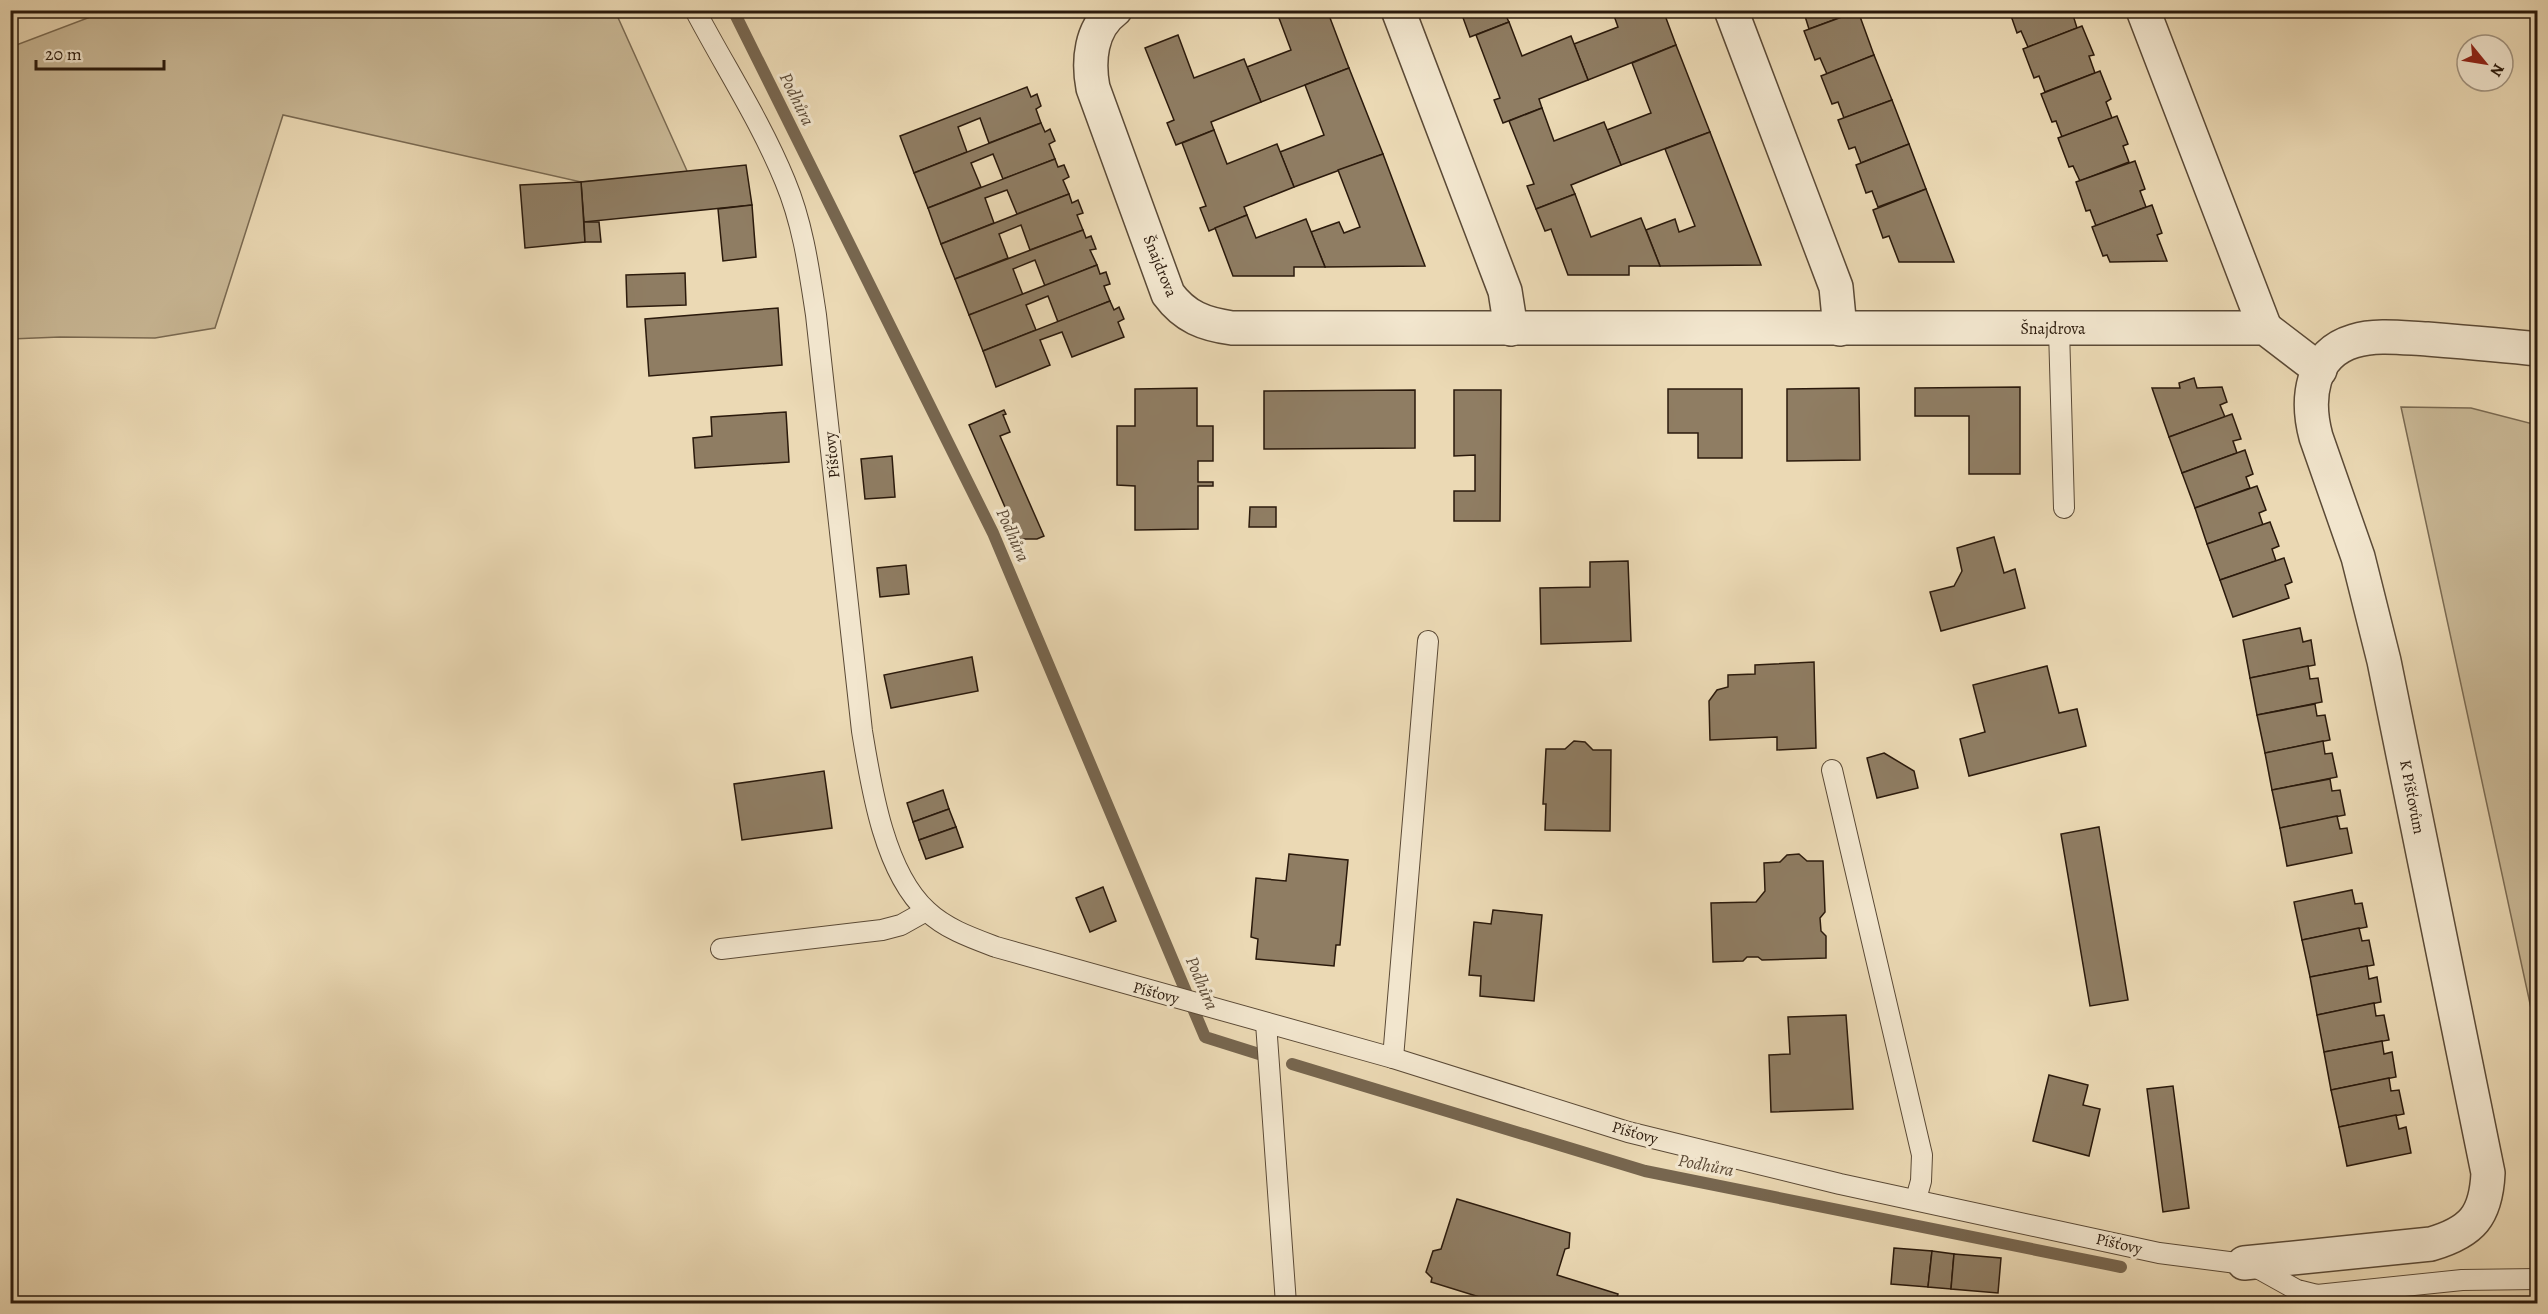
<svg xmlns="http://www.w3.org/2000/svg" width="2548" height="1314" viewBox="0 0 2548 1314" font-family="Alegreya,serif">
	<style>
		.green { fill: #cab997; stroke: #7a6a52; stroke-width: 1.5 }
		.lines { fill: none; stroke-linecap: round; stroke-linejoin: round }
		.stream { stroke: #77664f; stroke-width: 12 }
		.building { fill: #8f7d63; stroke: #2b1a0c; stroke-width: 1.5 }
		.lane-casing { stroke: #5b4a36; stroke-width: 22 }
		.street-casing { stroke: #5b4a36; stroke-width: 36 }
		.lane { stroke: #f2e6ce; stroke-width: 20 }
		.street { stroke: #f2e6ce; stroke-width: 33 }
		.labels { text-anchor: middle; dominant-baseline: central; stroke-width: 6; stroke-linejoin: round; paint-order: stroke }
		.street-label { font-size: 16px; fill: #2b1a0c; stroke: #f2e6ce }
		.water-label { font-size: 18px; font-style: italic; fill: #5e4c38; stroke: #f2e6ce }
	</style>
	<rect width="100%" height="100%" fill="#ebd9b4"/>
	<filter id="stains"><feTurbulence type="fractalNoise" baseFrequency=".00333" numOctaves="4"/><feColorMatrix values="0 0 0 0 .2 0 0 0 0 .09 0 0 0 0 .02 0 0 0 .5 -.17"/></filter>
	<radialGradient id="worn" r=".72"><stop offset=".6" stop-color="#630" stop-opacity="0"/><stop offset="1" stop-color="#630" stop-opacity=".3"/></radialGradient>
	<g class="green">
		<path d="M 106,11 L 615,11 L 688,173 L 581,182 L 283,115 L 215,328 L 155,338 L 60,337 L 11,339 L 11,47 Z"/>
		<path d="M 2401,407 L 2471,408 L 2537,425 L 2537,1036 Z"/>
	</g>
	<g class="lines">
		<g class="stream">
			<path d="M 733,10 L 993,533 L 1205,1037 L 1259,1054"/>
			<path d="M 1292,1064 L 1645,1171 L 2121,1267"/>
		</g>
	</g>
	<g class="building">
		<path d="M 1276,10 L 1327,10 L 1349,68 L 1261,102 L 1247,67 L 1291,50 Z"/>
		<path d="M 1466,10 L 1514,10 L 1505,14 L 1509,22 L 1470,37 L 1462,15 Z"/>
		<path d="M 1612,10 L 1663,10 L 1676,45 L 1588,80 L 1574,44 L 1618,27 Z"/>
		<path d="M 1796,10 L 1858,10 L 1858,11 L 1809,29 L 1804,13 L 1798,15 Z"/>
		<path d="M 2009,10 L 2076,10 L 2072,12 L 2077,28 L 2028,47 L 2021,31 L 2017,33 Z"/>
		<path d="M 1858,11 L 1874,55 L 1827,74 L 1820,58 L 1815,60 L 1804,31 Z"/>
		<path d="M 1509,22 L 1522,56 L 1571,36 L 1588,80 L 1539,99 L 1542,108 L 1503,123 L 1494,100 L 1500,98 L 1476,35 Z"/>
		<path d="M 2082,26 L 2094,55 L 2089,56 L 2095,73 L 2045,92 L 2039,76 L 2034,78 L 2023,49 Z"/>
		<path d="M 1178,35 L 1194,78 L 1244,59 L 1261,102 L 1211,122 L 1214,130 L 1176,145 L 1167,123 L 1174,120 L 1145,48 Z"/>
		<path d="M 1676,45 L 1710,132 L 1621,165 L 1607,130 L 1651,113 L 1632,63 Z"/>
		<path d="M 1874,55 L 1892,100 L 1844,118 L 1838,102 L 1832,104 L 1821,76 Z"/>
		<path d="M 1349,68 L 1383,154 L 1294,187 L 1280,152 L 1324,135 L 1305,85 Z"/>
		<path d="M 2100,71 L 2111,99 L 2106,102 L 2112,118 L 2062,137 L 2056,121 L 2052,122 L 2041,94 Z"/>
		<path d="M 1027,87 L 1031,97 L 1037,94 L 1041,106 L 1036,109 L 1041,123 L 989,143 L 980,118 L 958,127 L 967,152 L 914,173 L 900,136 Z"/>
		<path d="M 1892,100 L 1909,144 L 1861,163 L 1855,147 L 1849,149 L 1838,120 Z"/>
		<path d="M 1542,108 L 1554,141 L 1604,122 L 1621,165 L 1571,185 L 1575,194 L 1536,209 L 1527,186 L 1534,184 L 1509,121 Z"/>
		<path d="M 2117,116 L 2128,144 L 2123,146 L 2129,162 L 2080,181 L 2073,166 L 2069,167 L 2058,138 Z"/>
		<path d="M 1041,123 L 1045,132 L 1050,129 L 1055,141 L 1049,144 L 1055,159 L 1003,179 L 993,154 L 971,163 L 981,187 L 928,208 L 914,173 Z"/>
		<path d="M 1214,130 L 1227,164 L 1277,144 L 1294,187 L 1244,207 L 1247,215 L 1209,231 L 1200,208 L 1206,206 L 1182,143 Z"/>
		<path d="M 1710,132 L 1761,265 L 1660,266 L 1646,230 L 1675,219 L 1679,232 L 1695,226 L 1665,149 Z"/>
		<path d="M 1909,144 L 1926,189 L 1878,207 L 1872,191 L 1866,193 L 1856,165 Z"/>
		<path d="M 1383,154 L 1425,266 L 1325,267 L 1311,232 L 1339,222 L 1344,233 L 1360,227 L 1338,170 Z"/>
		<path d="M 1055,159 L 1058,167 L 1064,165 L 1069,177 L 1063,180 L 1069,194 L 1017,214 L 1007,190 L 985,198 L 994,223 L 941,244 L 928,208 Z"/>
		<path d="M 2135,161 L 2145,189 L 2140,191 L 2146,207 L 2096,226 L 2090,210 L 2086,211 L 2076,182 Z"/>
		<path d="M 746,165 L 752,205 L 584,222 L 581,182 Z"/>
		<path d="M 581,182 L 585,242 L 525,248 L 520,185 Z"/>
		<path d="M 1926,189 L 1954,262 L 1899,262 L 1889,236 L 1883,238 L 1873,210 Z"/>
		<path d="M 1069,194 L 1072,203 L 1078,200 L 1083,213 L 1077,215 L 1083,230 L 1030,250 L 1021,225 L 999,234 L 1008,258 L 955,279 L 941,244 Z"/>
		<path d="M 1575,194 L 1591,237 L 1641,218 L 1660,266 L 1629,266 L 1629,275 L 1568,275 L 1551,229 L 1545,231 L 1536,209 Z"/>
		<path d="M 752,205 L 756,257 L 723,261 L 718,209 Z"/>
		<path d="M 2152,205 L 2162,233 L 2157,235 L 2167,261 L 2110,262 L 2107,255 L 2103,256 L 2092,227 Z"/>
		<path d="M 1247,215 L 1256,238 L 1306,219 L 1325,267 L 1294,267 L 1294,276 L 1233,276 L 1215,228 Z"/>
		<path d="M 584,222 L 599,222 L 601,242 L 585,242 Z"/>
		<path d="M 1083,230 L 1086,238 L 1091,236 L 1096,249 L 1090,250 L 1097,265 L 1045,286 L 1035,260 L 1013,269 L 1023,295 L 969,315 L 955,279 Z"/>
		<path d="M 1097,265 L 1100,274 L 1106,272 L 1110,284 L 1104,286 L 1110,301 L 1058,322 L 1048,296 L 1026,305 L 1036,330 L 983,351 L 969,315 Z"/>
		<path d="M 685,273 L 686,305 L 627,307 L 626,275 Z"/>
		<path d="M 1110,301 L 1114,310 L 1119,307 L 1124,319 L 1118,322 L 1124,337 L 1072,357 L 1062,332 L 1040,340 L 1050,365 L 996,387 L 983,351 Z"/>
		<path d="M 778,308 L 782,365 L 649,376 L 645,319 Z"/>
		<path d="M 2194,378 L 2197,388 L 2222,387 L 2227,402 L 2220,405 L 2225,417 L 2169,437 L 2152,388 L 2180,388 L 2179,383 Z"/>
		<path d="M 2020,387 L 2020,474 L 1969,474 L 1969,416 L 1915,416 L 1915,388 Z"/>
		<path d="M 1197,388 L 1197,426 L 1213,426 L 1213,461 L 1198,461 L 1198,482 L 1213,482 L 1213,486 L 1198,486 L 1198,529 L 1135,530 L 1135,486 L 1117,485 L 1117,426 L 1135,426 L 1135,389 Z"/>
		<path d="M 1859,388 L 1860,460 L 1787,461 L 1787,389 Z"/>
		<path d="M 1668,389 L 1742,389 L 1742,458 L 1698,458 L 1698,433 L 1668,433 Z"/>
		<path d="M 1415,390 L 1415,448 L 1264,449 L 1264,391 Z"/>
		<path d="M 1454,390 L 1501,390 L 1500,521 L 1454,521 L 1454,491 L 1475,491 L 1475,455 L 1454,456 Z"/>
		<path d="M 1004,410 L 1006,414 L 1003,415 L 1010,432 L 1000,436 L 1044,536 L 1037,539 L 1019,539 L 969,425 Z"/>
		<path d="M 786,412 L 789,462 L 695,468 L 693,438 L 712,436 L 711,417 Z"/>
		<path d="M 2232,414 L 2241,439 L 2233,441 L 2237,453 L 2182,473 L 2169,437 Z"/>
		<path d="M 2245,450 L 2253,474 L 2246,477 L 2250,488 L 2195,508 L 2182,473 Z"/>
		<path d="M 892,456 L 895,497 L 865,499 L 861,459 Z"/>
		<path d="M 2257,486 L 2266,510 L 2259,513 L 2263,525 L 2207,544 L 2195,508 Z"/>
		<path d="M 1250,507 L 1276,507 L 1276,527 L 1249,527 Z"/>
		<path d="M 2270,522 L 2279,546 L 2272,549 L 2276,561 L 2220,580 L 2207,544 Z"/>
		<path d="M 1994,537 L 2004,573 L 2015,569 L 2025,608 L 1941,631 L 1930,592 L 1954,586 L 1962,571 L 1957,548 Z"/>
		<path d="M 2284,558 L 2292,582 L 2285,585 L 2289,598 L 2233,617 L 2220,580 Z"/>
		<path d="M 1628,561 L 1631,641 L 1541,644 L 1540,588 L 1590,587 L 1590,562 Z"/>
		<path d="M 906,565 L 909,594 L 880,597 L 877,568 Z"/>
		<path d="M 2300,628 L 2303,642 L 2311,640 L 2315,665 L 2250,678 L 2243,640 Z"/>
		<path d="M 972,657 L 978,691 L 891,708 L 884,675 Z"/>
		<path d="M 1814,662 L 1816,748 L 1777,750 L 1777,737 L 1710,740 L 1709,701 L 1717,690 L 1728,687 L 1728,675 L 1755,674 L 1755,665 Z"/>
		<path d="M 2047,666 L 2059,713 L 2077,709 L 2086,746 L 1969,776 L 1960,739 L 1985,732 L 1973,685 Z"/>
		<path d="M 2308,666 L 2310,679 L 2318,678 L 2322,702 L 2257,715 L 2250,678 Z"/>
		<path d="M 2315,704 L 2317,716 L 2325,715 L 2330,740 L 2265,753 L 2257,715 Z"/>
		<path d="M 1574,741 L 1585,742 L 1593,750 L 1611,750 L 1610,831 L 1545,830 L 1546,804 L 1543,804 L 1546,749 L 1565,749 Z"/>
		<path d="M 2323,741 L 2325,754 L 2332,753 L 2337,777 L 2272,790 L 2265,753 Z"/>
		<path d="M 1884,753 L 1914,771 L 1918,788 L 1877,798 L 1867,758 Z"/>
		<path d="M 824,771 L 832,828 L 742,840 L 734,784 Z"/>
		<path d="M 2330,779 L 2332,791 L 2340,790 L 2345,815 L 2280,828 L 2272,790 Z"/>
		<path d="M 943,790 L 949,809 L 913,822 L 907,803 Z"/>
		<path d="M 949,809 L 956,827 L 919,840 L 913,822 Z"/>
		<path d="M 2337,816 L 2340,829 L 2347,828 L 2352,853 L 2287,866 L 2280,828 Z"/>
		<path d="M 956,827 L 963,847 L 926,859 L 919,840 Z"/>
		<path d="M 2099,827 L 2128,1000 L 2090,1006 L 2061,834 Z"/>
		<path d="M 1289,854 L 1348,860 L 1340,945 L 1336,945 L 1334,966 L 1256,959 L 1258,939 L 1251,937 L 1256,878 L 1286,881 Z"/>
		<path d="M 1799,854 L 1807,861 L 1823,861 L 1825,912 L 1820,918 L 1821,931 L 1826,936 L 1826,958 L 1762,960 L 1758,957 L 1747,957 L 1743,961 L 1713,962 L 1711,903 L 1756,902 L 1765,891 L 1764,863 L 1780,862 L 1787,855 Z"/>
		<path d="M 1103,887 L 1116,921 L 1090,932 L 1076,898 Z"/>
		<path d="M 2352,890 L 2355,904 L 2362,903 L 2367,927 L 2302,940 L 2294,902 Z"/>
		<path d="M 1493,910 L 1542,915 L 1534,1001 L 1480,996 L 1481,976 L 1469,975 L 1474,922 L 1491,924 Z"/>
		<path d="M 2359,928 L 2362,941 L 2369,940 L 2374,965 L 2310,977 L 2302,940 Z"/>
		<path d="M 2367,966 L 2369,979 L 2377,977 L 2381,1002 L 2317,1015 L 2310,977 Z"/>
		<path d="M 2374,1003 L 2376,1016 L 2384,1015 L 2389,1040 L 2324,1052 L 2317,1015 Z"/>
		<path d="M 1846,1015 L 1853,1109 L 1771,1112 L 1769,1055 L 1790,1054 L 1788,1017 Z"/>
		<path d="M 2382,1041 L 2384,1054 L 2392,1052 L 2396,1077 L 2331,1090 L 2324,1052 Z"/>
		<path d="M 2049,1075 L 2088,1085 L 2083,1105 L 2100,1109 L 2089,1156 L 2033,1141 Z"/>
		<path d="M 2389,1078 L 2391,1091 L 2399,1090 L 2404,1114 L 2339,1127 L 2331,1090 Z"/>
		<path d="M 2173,1086 L 2189,1208 L 2163,1212 L 2147,1089 Z"/>
		<path d="M 2396,1115 L 2399,1129 L 2406,1127 L 2411,1153 L 2347,1166 L 2339,1127 Z"/>
		<path d="M 1457,1199 L 1570,1233 L 1569,1248 L 1565,1249 L 1557,1275 L 1618,1294 L 1615,1304 L 1502,1304 L 1431,1282 L 1432,1278 L 1426,1272 L 1433,1251 L 1441,1249 Z"/>
		<path d="M 1894,1248 L 1932,1251 L 1928,1287 L 1891,1284 Z"/>
		<path d="M 1932,1251 L 1954,1254 L 1951,1289 L 1928,1287 Z"/>
		<path d="M 1954,1254 L 2001,1258 L 1998,1293 L 1951,1289 Z"/>
	</g>
	<g class="lines">
		<g class="lane-casing">
			<g id="lane">
				<path d="M 695,10 C 725,67 761,122 785,181 C 803,224 809,269 816,315 L 862,731 C 871,786 884,872 927,911 C 946,929 972,938 996,947 L 1393,1058 L 1628,1132 L 1840,1184 L 2159,1253 L 2252,1265 L 2297,1290 L 2317,1295 L 2462,1280 L 2538,1279"/>
				<path d="M 2059,329 L 2064,508"/>
				<path d="M 1832,770 L 1922,1155 L 1921,1181 L 1916,1199"/>
				<path d="M 721,949 L 882,930 L 901,925 L 926,911"/>
				<path d="M 1266,1023 L 1286,1304"/>
				<path d="M 1393,1058 L 1428,641"/>
			</g>
		</g>
		<g class="street-casing">
			<g id="street">
				<path d="M 1115,10 C 1090,28 1088,62 1093,88 L 1168,294 C 1185,317 1204,324 1232,328 L 2265,328 L 2320,370"/>
				<path d="M 1398,10 L 1505,291 L 1511,329"/>
				<path d="M 1731,10 L 1836,287 L 1840,329"/>
				<path d="M 2143,10 L 2265,328"/>
				<path d="M 2244,1263 L 2431,1244 C 2472,1232 2486,1216 2488,1173 L 2384,661 L 2358,557 L 2316,437 C 2306,400 2310,354 2354,341 C 2376,334 2404,338 2427,339 C 2464,342 2501,345 2538,349"/>
			</g>
		</g>
		<use href="#lane" class="lane"/>
		<use href="#street" class="street"/>
	</g>
	<g class="labels">
		<g class="street-label">
			<text transform="translate(1160 266) rotate(68)">Šnajdrova</text>
			<text x="2053" y="329">Šnajdrova</text>
			<text transform="translate(832 455) rotate(-96)">Píšťovy</text>
			<text transform="translate(2412 797) rotate(79)">K Píšťovům</text>
			<text transform="translate(1156 993) rotate(15)">Píšťovy</text>
			<text transform="translate(1635 1133) rotate(16)">Píšťovy</text>
			<text transform="translate(2119 1244) rotate(13)">Píšťovy</text>
		</g>
		<g class="water-label">
			<text transform="translate(797 99) rotate(64)">Podhůra</text>
			<text transform="translate(1013 535) rotate(66)">Podhůra</text>
			<text transform="translate(1202 983) rotate(67)">Podhůra</text>
			<text transform="translate(1706 1165) rotate(11)">Podhůra</text>
		</g>
	</g>
	<rect width="2548" height="1314" fill="none" stroke="#ebd9b4" stroke-width="36"/>
	<rect x="12" y="12" width="2524" height="1290" fill="none" stroke="#2b1a0c" stroke-width="3"/>
	<rect x="18" y="18" width="2512" height="1278" fill="none" stroke="#2b1a0c" stroke-width="1.5"/>
	<g transform="translate(2485 63) rotate(120)"><circle r="28" fill="#f2e6ce" stroke="#a29480" stroke-width="1.5"/>
	<path d="M0-4.5L10 22L0 15L-10 22Z" fill="#8f2418"/>
	<text y="-9" font-size="16" font-weight="bold" text-anchor="middle" fill="#2b1a0c">N</text>
	</g>
	<path d="M36 60v9h128v-9" fill="none" stroke="#2b1a0c" stroke-width="3"/>
	<text x="45" y="60" font-size="18" fill="#2b1a0c" stroke="#f2e6ce" stroke-width="4.5" paint-order="stroke">20 m</text>
	<rect width="100%" height="100%" filter="url(#stains)"/>
	<rect width="100%" height="100%" fill="url(#worn)"/>
</svg>
